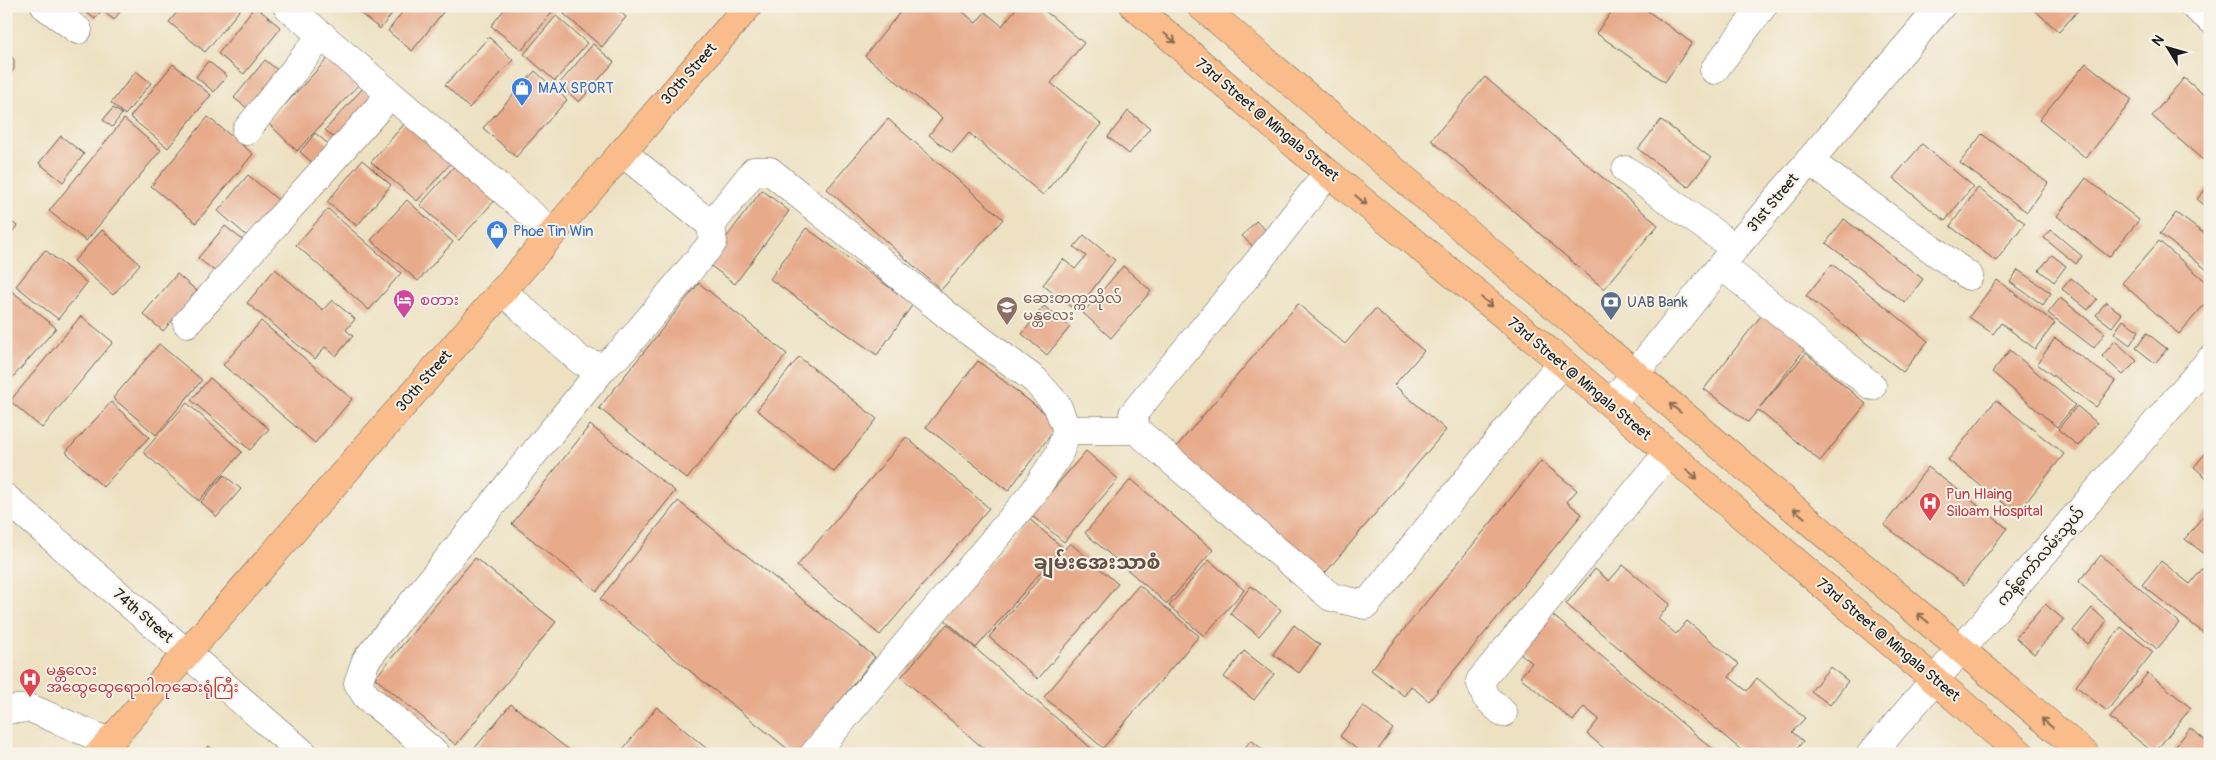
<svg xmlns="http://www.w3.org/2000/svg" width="2216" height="760" viewBox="0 0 2216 760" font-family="Pangolin,'Noto Sans Myanmar',sans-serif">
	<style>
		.building { fill: #e7ab8c }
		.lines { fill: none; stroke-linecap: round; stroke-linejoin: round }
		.minor-casing { stroke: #656156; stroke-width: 29 }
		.major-casing { stroke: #656156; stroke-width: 29 }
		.minor { stroke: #fff; stroke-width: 28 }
		.major { stroke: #f9bc8a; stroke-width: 28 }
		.oneway { stroke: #8a6c53 }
		.labels { text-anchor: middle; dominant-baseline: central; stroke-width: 4; stroke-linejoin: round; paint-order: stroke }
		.street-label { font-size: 15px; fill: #1c1c1c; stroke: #f7f3e8 }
		.shop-label { font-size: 15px; fill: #366cbe; stroke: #f7f3e8; text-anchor: start }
		.education-label { font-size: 15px; fill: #785e54; stroke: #f7f3e8; text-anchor: start }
		.hotel-label { font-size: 15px; fill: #b23c85; stroke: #f7f3e8; text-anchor: start }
		.service-label { font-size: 15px; fill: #4e5e75; stroke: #f7f3e8; text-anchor: start }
		.health-label { font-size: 15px; fill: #be3a42; stroke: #f7f3e8; text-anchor: start }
		.district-label { font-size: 20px; font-weight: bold; fill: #634e43; stroke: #f7f3e8 }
	</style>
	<rect width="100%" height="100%" fill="#f7f3e8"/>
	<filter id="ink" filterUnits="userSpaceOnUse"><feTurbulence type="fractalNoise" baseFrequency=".02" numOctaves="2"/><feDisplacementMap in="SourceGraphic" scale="10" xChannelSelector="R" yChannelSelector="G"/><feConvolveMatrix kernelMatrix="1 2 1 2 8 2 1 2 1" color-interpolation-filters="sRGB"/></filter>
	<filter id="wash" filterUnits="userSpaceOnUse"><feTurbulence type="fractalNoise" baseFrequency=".0096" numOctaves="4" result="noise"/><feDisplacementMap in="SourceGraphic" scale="20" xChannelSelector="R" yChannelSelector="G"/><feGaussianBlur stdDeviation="1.12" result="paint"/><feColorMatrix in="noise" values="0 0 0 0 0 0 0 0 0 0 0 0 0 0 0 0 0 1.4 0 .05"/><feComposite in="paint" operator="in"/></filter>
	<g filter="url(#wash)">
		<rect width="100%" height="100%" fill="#ede1c2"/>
		<g id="blocks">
			<g class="building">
				<path d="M 78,6 L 105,6 L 95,19 Z"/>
				<path d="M 109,6 L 124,6 L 114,20 L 104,12 Z"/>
				<path d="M 182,6 L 243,6 L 205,52 L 169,22 Z"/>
				<path d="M 255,6 L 281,28 L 244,74 L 218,54 Z"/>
				<path d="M 359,6 L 398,6 L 380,29 L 356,10 Z"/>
				<path d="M 407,6 L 448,6 L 412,51 L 388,31 Z"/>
				<path d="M 507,6 L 549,6 L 554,10 L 522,50 L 491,26 Z"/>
				<path d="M 570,6 L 613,6 L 626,17 L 602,47 L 564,14 Z"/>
				<path d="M 905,6 L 956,6 L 976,23 L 985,12 L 1002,26 L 1018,6 L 1039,6 L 1084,43 L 1051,83 L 1101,124 L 1043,195 L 969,133 L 952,153 L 929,135 L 942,118 L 865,56 Z"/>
				<path d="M 1616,6 L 1641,6 L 1692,43 L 1665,82 L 1596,33 Z"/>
				<path d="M 2030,6 L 2082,6 L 2059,32 Z"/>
				<path d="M 556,16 L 587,43 L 555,81 L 524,54 Z"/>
				<path d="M 489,37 L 513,60 L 469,108 L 445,85 Z"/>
				<path d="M 593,44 L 614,62 L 579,102 L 559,84 Z"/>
				<path d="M 6,49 L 14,60 L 14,69 L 6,81 Z"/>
				<path d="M 331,55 L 361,82 L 297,151 L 268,123 Z"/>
				<path d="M 265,60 L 285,76 L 255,114 L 234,98 Z"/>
				<path d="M 208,61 L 227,76 L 214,92 L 196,77 Z"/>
				<path d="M 2086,63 L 2132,100 L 2086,158 L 2039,120 Z"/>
				<path d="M 173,64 L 211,95 L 168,148 L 130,117 Z"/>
				<path d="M 136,71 L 151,83 L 125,115 L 111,103 Z"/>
				<path d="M 535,71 L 567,100 L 516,157 L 483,128 Z"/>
				<path d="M 1485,77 L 1658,225 L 1604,289 L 1431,140 Z"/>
				<path d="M 2184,78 L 2210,100 L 2210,152 L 2203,160 L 2152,116 Z"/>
				<path d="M 364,87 L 379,99 L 340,143 L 325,130 Z"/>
				<path d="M 113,108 L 122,114 L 112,127 L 103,120 Z"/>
				<path d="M 1128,111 L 1150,128 L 1129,154 L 1108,137 Z"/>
				<path d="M 208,117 L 253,154 L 196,223 L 151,186 Z"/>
				<path d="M 124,119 L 161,150 L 86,241 L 49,211 Z"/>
				<path d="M 888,119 L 1003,219 L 941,290 L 827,189 Z"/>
				<path d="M 1661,120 L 1711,158 L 1688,187 L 1638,149 Z"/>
				<path d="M 406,122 L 452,162 L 417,201 L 371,162 Z"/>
				<path d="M 315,133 L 336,150 L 320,169 L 300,152 Z"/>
				<path d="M 1982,134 L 2048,183 L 2027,212 L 1960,163 Z"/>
				<path d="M 61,136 L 84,154 L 63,182 L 39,163 Z"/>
				<path d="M 1922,144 L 1973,186 L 1945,221 L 1893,178 Z"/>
				<path d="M 362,160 L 391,185 L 357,226 L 327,202 Z"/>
				<path d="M 457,163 L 496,199 L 459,240 L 420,205 Z"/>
				<path d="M 248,175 L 283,204 L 253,241 L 218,211 Z"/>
				<path d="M 2086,178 L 2139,220 L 2109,257 L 2057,216 Z"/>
				<path d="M 2210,184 L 2210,210 L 2197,199 Z"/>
				<path d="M 1978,188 L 2025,223 L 1996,261 L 1950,226 Z"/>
				<path d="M 762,190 L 789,211 L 735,284 L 707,263 Z"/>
				<path d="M 407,200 L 453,242 L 418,281 L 371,240 Z"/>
				<path d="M 328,209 L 401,273 L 369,310 L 296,245 Z"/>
				<path d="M 2176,213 L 2210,238 L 2210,272 L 2160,234 Z"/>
				<path d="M 6,217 L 17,226 L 6,240 Z"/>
				<path d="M 1844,219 L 1923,279 L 1905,303 L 1826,243 Z"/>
				<path d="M 1256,221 L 1274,238 L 1260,253 L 1242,236 Z"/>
				<path d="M 225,226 L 249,245 L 222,277 L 198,258 Z"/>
				<path d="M 806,228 L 913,304 L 877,355 L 770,279 Z"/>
				<path d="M 102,230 L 140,264 L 113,295 L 74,261 Z"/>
				<path d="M 2051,230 L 2082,256 L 2076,264 L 2044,238 Z"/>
				<path d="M 1084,235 L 1115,260 L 1076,311 L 1043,285 L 1063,259 L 1075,269 L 1086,256 L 1074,247 Z"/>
				<path d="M 2159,241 L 2210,285 L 2210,298 L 2179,334 L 2122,283 Z"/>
				<path d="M 45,250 L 87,283 L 58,319 L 16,286 Z"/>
				<path d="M 2052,255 L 2066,266 L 2054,282 L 2039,270 Z"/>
				<path d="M 1832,264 L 1928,341 L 1903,372 L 1806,296 Z"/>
				<path d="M 1123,266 L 1151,291 L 1111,338 L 1083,313 Z"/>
				<path d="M 275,269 L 323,310 L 332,300 L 355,319 L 346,330 L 353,336 L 336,356 L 325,347 L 315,359 L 247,303 Z"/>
				<path d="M 2018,270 L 2051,293 L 2043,305 L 2010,282 Z"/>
				<path d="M 177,274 L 197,291 L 163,331 L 143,314 Z"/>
				<path d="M 2071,278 L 2097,299 L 2088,310 L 2062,289 Z"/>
				<path d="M 1997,280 L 2055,323 L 2035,349 L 2001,323 L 1993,334 L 1969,317 Z"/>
				<path d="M 699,283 L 787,354 L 687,479 L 599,408 Z"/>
				<path d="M 6,286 L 56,328 L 6,385 Z"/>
				<path d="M 2060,298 L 2105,333 L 2094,348 L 2048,313 Z"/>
				<path d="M 2106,302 L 2122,314 L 2112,327 L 2096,315 Z"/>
				<path d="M 1298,304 L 1345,344 L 1375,309 L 1424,351 L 1394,385 L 1446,430 L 1320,579 L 1171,453 Z"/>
				<path d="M 1044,306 L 1070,327 L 1047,355 L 1022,334 Z"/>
				<path d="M 1764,312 L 1808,345 L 1760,407 L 1806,353 L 1866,404 L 1820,461 L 1758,410 L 1748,422 L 1704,389 Z"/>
				<path d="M 81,316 L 113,342 L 42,428 L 10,401 Z"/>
				<path d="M 2123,320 L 2139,331 L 2130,345 L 2114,333 Z"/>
				<path d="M 261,321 L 352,399 L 315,443 L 223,365 Z"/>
				<path d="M 2147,333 L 2167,349 L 2155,363 L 2136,348 Z"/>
				<path d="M 2055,338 L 2115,381 L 2096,407 L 2037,364 Z"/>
				<path d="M 2115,341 L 2137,361 L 2123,375 L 2102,356 Z"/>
				<path d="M 159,344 L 202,380 L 156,435 L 113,398 Z"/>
				<path d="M 2010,350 L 2075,405 L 2057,427 L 1992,372 Z"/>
				<path d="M 799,357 L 877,419 L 834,472 L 757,410 Z"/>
				<path d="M 978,361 L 1059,424 L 1008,491 L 926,427 Z"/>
				<path d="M 210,378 L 269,429 L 250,450 L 191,400 Z"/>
				<path d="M 1996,400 L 2064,454 L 2017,514 L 1948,460 Z"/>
				<path d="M 111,402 L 149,437 L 103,487 L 66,452 Z"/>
				<path d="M 187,403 L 242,452 L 199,501 L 143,452 Z"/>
				<path d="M 2077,406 L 2097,423 L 2078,446 L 2058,429 Z"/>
				<path d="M 590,425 L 675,491 L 597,591 L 512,524 Z"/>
				<path d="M 906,437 L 989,508 L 880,635 L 797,566 Z"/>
				<path d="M 2210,448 L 2210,481 L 2194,467 Z"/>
				<path d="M 1086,451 L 1118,479 L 1064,542 L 1031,515 Z"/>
				<path d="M 1541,461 L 1577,490 L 1567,502 L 1582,514 L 1429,701 L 1411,686 L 1404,696 L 1371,670 Z"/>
				<path d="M 1928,467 L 2007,528 L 1964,585 L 1884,525 Z"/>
				<path d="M 224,475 L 241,489 L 217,517 L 201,502 Z"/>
				<path d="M 1131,479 L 1213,550 L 1167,604 L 1085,533 Z"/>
				<path d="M 678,501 L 875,657 L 798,754 L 794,754 L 600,599 Z"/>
				<path d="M 2207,511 L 2210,513 L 2210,558 L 2185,539 Z"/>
				<path d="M 1028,518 L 1062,547 L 976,648 L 943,618 Z"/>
				<path d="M 1070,543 L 1118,584 L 1038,679 L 989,637 Z"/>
				<path d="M 2101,555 L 2179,623 L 2157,649 L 2078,582 Z"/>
				<path d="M 475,558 L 556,622 L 456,745 L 375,678 Z"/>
				<path d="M 1209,560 L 1244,590 L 1204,636 L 1169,606 Z"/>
				<path d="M 2161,561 L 2190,584 L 2203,568 L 2210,574 L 2210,638 L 2142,585 Z"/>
				<path d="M 1623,565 L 1670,604 L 1658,619 L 1676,634 L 1687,621 L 1739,664 L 1729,677 L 1747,691 L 1757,678 L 1805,718 L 1792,732 L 1803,741 L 1793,754 L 1746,754 L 1566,604 L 1595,569 L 1609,581 Z"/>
				<path d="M 1139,585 L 1199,636 L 1103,748 L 1044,697 Z"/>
				<path d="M 1251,586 L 1281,610 L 1259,636 L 1230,613 Z"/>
				<path d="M 2045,604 L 2064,620 L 2034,654 L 2016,638 Z"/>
				<path d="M 2092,608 L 2107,622 L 2088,644 L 2073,631 Z"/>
				<path d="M 1551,614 L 1719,754 L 1611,754 L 1587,734 L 1599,719 L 1584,707 L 1573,721 L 1520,677 L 1532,663 L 1519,652 Z"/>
				<path d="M 947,624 L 1098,754 L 990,754 L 901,677 Z"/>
				<path d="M 1294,625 L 1320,645 L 1299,673 L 1273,654 Z"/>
				<path d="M 2121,627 L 2153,652 L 2107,711 L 2076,686 Z"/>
				<path d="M 1244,651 L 1274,674 L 1254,700 L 1224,677 Z"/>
				<path d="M 1830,667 L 1848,681 L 1830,705 L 1811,691 Z"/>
				<path d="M 2148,673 L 2191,708 L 2154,753 L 2110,718 Z"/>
				<path d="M 511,704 L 574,754 L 470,754 Z"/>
				<path d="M 1363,706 L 1393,729 L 1375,754 L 1363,754 L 1340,736 Z"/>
				<path d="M 657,707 L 713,754 L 619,754 Z"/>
				<path d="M 2190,728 L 2210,744 L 2210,750 L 2207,754 L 2170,754 Z"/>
				<path d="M 1251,740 L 1268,754 L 1240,754 Z"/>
				<path d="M 208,746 L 219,754 L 202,754 Z"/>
			</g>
		</g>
	</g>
	<g filter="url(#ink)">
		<use href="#blocks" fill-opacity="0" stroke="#656156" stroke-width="1"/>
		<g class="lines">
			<g class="minor-casing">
				<g id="minor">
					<path d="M 45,6 L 78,30"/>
					<path d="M 287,6 L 553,233"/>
					<path d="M 2194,6 L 2210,19"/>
					<path d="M 1714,70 L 1763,6"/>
					<path d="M 246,131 L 322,35"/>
					<path d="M 1809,161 L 1969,276"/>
					<path d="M 1626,170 L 1735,248"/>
					<path d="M 1328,173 L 1245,278 L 1133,414 L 1136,430 L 1331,597 L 1366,605 L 1562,362"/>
					<path d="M 711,225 L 754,171 L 770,171 L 951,318 L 1035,380 L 1057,405 L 1067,430 L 1059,454 L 1034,492 L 814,754"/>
					<path d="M 1722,266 L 1872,386"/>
					<path d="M 502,291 L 581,361 L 604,367 L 623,350 L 713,242 L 711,225 L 622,152"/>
					<path d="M 187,323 L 390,95"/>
					<path d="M 1611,404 L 1735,248 L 1941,6"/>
					<path d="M 1067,430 L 1136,430"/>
					<path d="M 6,498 L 304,754"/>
					<path d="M 6,710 L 30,708 L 109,742"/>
					<path d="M 1503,713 L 1486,697 L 1480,681 L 1667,454"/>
					<path d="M 436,754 L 366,696 L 358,683 L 366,660 L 604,367"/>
					<path d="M 1871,754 L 2210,360"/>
				</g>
			</g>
			<g class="major-casing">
				<g id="major">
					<path d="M 1134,6 L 1328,173 L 1562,362 L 2021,754"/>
					<path d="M 1201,6 C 1495,256 1788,506 2085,754"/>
					<path d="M 99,754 L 553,233 L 748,6"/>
				</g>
			</g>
			<use href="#minor" class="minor"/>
			<use href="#major" class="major"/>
		</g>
		<defs><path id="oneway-shaft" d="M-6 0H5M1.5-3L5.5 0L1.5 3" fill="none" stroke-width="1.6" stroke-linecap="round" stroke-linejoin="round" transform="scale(1.25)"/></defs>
		<g class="oneway">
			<use href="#oneway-shaft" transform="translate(1170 38) rotate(40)"/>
			<use href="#oneway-shaft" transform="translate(1361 200) rotate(39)"/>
			<use href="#oneway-shaft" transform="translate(1487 302) rotate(39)"/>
			<use href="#oneway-shaft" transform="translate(1675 408) rotate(-141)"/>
			<use href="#oneway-shaft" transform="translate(1692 474) rotate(40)"/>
			<use href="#oneway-shaft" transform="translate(1799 513) rotate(-140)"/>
			<use href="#oneway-shaft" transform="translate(1923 618) rotate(-140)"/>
			<use href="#oneway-shaft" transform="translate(2047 723) rotate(-140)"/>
		</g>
	</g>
	<defs>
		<g id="shop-pin" transform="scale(1.125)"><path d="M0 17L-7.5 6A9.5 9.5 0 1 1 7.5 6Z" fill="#3f7fe0" stroke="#f7f3e8"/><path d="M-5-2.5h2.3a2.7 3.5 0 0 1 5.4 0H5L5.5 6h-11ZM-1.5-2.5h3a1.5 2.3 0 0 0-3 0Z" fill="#fff"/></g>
		<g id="hotel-pin" transform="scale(1.125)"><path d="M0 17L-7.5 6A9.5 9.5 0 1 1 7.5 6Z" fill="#d1479c" stroke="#f7f3e8"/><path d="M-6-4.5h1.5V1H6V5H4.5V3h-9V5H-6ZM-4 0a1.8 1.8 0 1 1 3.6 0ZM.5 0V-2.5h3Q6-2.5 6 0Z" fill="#fff"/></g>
		<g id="bank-pin" transform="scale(1.125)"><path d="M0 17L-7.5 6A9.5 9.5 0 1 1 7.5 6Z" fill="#5c6f8a" stroke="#f7f3e8"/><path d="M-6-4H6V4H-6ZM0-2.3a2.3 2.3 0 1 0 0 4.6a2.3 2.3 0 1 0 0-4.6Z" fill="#fff"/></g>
		<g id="university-pin" transform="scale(1.125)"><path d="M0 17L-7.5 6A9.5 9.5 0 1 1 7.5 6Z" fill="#8d6e63" stroke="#f7f3e8"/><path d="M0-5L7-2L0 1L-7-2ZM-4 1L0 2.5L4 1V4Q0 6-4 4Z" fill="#fff"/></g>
		<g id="hospital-pin" transform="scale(1.125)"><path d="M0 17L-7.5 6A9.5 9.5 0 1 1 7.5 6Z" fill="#e0444e" stroke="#f7f3e8"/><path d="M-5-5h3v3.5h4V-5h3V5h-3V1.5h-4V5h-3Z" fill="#fff"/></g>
	</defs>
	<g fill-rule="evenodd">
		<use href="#shop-pin" x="522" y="88"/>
		<use href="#shop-pin" x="497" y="231"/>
		<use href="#hotel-pin" x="404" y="300"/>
		<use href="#bank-pin" x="1611" y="302"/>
		<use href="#university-pin" x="1007" y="307"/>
		<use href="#hospital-pin" x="1930" y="503"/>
		<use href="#hospital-pin" x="30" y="679"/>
	</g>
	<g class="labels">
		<g class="street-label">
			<text transform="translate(689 74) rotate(-49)">30th Street</text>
			<text transform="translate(1267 120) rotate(40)">73rd Street @ Mingala Street</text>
			<text transform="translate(1773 203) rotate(-50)">31st Street</text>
			<text transform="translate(1579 379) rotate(40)">73rd Street @ Mingala Street</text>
			<text transform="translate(424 381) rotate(-49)">30th Street</text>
			<text transform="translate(2041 557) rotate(-49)">ကန့်ကော်လမ်းသွယ်</text>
			<text transform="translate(143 616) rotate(41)">74th Street</text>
			<text transform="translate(1888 640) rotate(40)">73rd Street @ Mingala Street</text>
		</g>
		<g class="shop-label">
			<text x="538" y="88">MAX SPORT</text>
			<text x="513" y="231">Phoe Tin Win</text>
		</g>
		<g class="education-label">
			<text x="1023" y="298">ဆေးတက္ကသိုလ်<tspan x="1023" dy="17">မန္တလေး</tspan></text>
		</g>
		<g class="hotel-label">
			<text x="420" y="300">စတား</text>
		</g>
		<g class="service-label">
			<text x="1627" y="302">UAB Bank</text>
		</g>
		<g class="health-label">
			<text x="1946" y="494">Pun Hlaing<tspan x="1946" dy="17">Siloam Hospital</tspan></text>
			<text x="46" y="670">မန္တလေး<tspan x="46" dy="17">အထွေထွေရောဂါကုဆေးရုံကြီး</tspan></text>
		</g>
		<g class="district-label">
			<text x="1097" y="562">ချမ်းအေးသာစံ</text>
		</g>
	</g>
	<rect width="2216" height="760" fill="none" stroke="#f7f3e8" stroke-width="25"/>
	<g transform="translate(2168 48) rotate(307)" stroke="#f7f3e8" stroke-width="4" paint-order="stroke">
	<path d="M0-4L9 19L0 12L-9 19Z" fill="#1c1c1c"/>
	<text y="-8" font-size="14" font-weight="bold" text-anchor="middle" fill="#1c1c1c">N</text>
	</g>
</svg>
